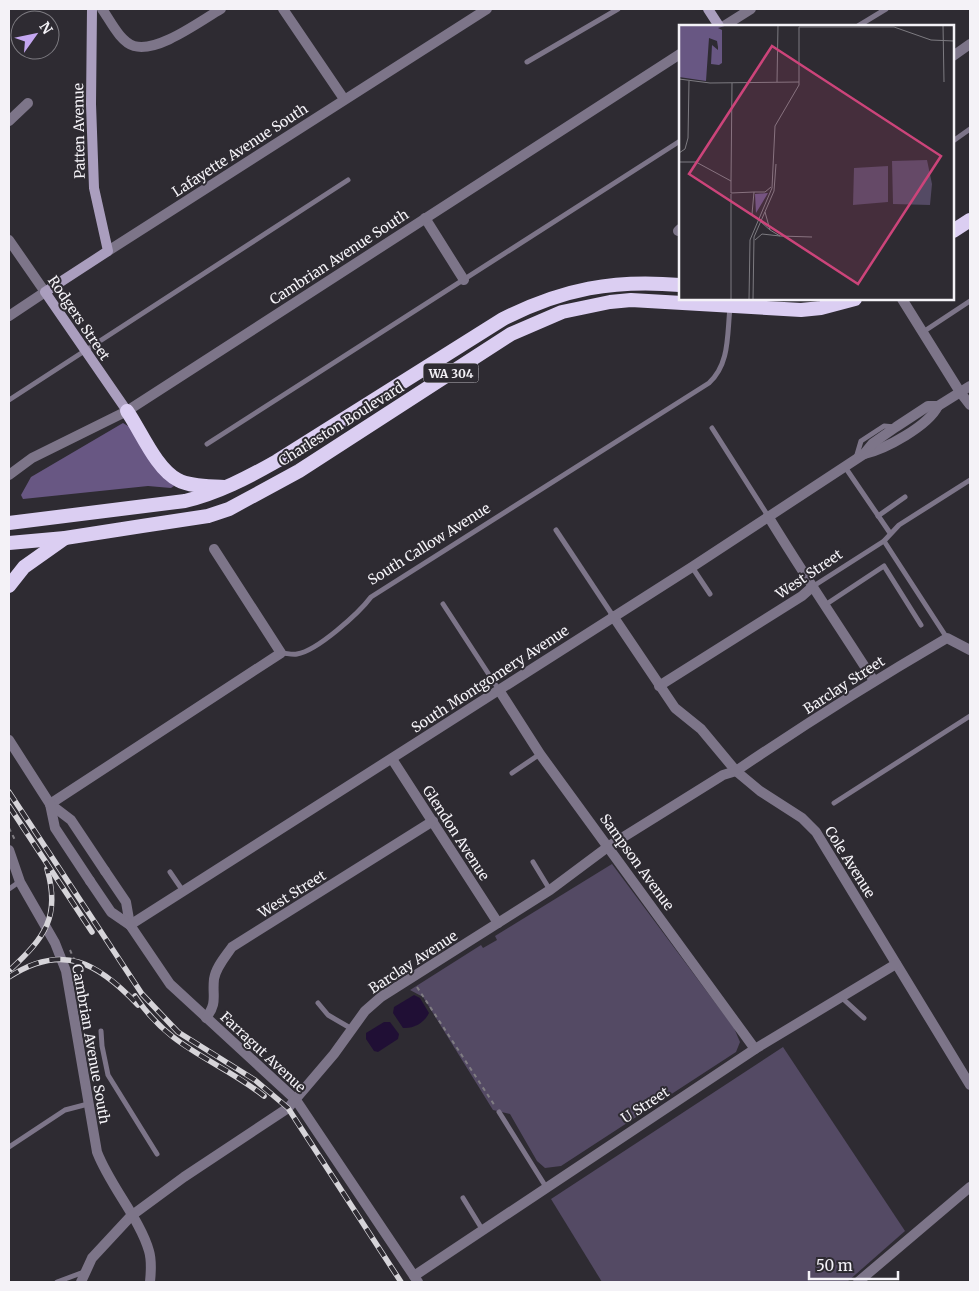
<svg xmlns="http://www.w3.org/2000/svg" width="979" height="1291" viewBox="0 0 979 1291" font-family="Merriweather,serif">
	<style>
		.green { fill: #544a64 }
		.forest { fill: #685783 }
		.water { fill: #200f35 }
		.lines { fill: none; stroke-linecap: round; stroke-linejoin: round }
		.path { stroke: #7f7c82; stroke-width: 2; stroke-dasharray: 4 4; stroke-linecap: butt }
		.service { stroke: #7d7589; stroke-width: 5 }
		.minor { stroke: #7d7589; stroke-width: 10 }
		.tertiary { stroke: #7d7589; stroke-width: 10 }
		.secondary { stroke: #aa9ebe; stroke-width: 10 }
		.trunk { stroke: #dbcef2; stroke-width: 14 }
		.rail-casing { stroke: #d6d4d9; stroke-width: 5.5 }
		.rail { stroke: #2e2b32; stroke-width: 4; stroke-dasharray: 11; stroke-linecap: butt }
		.labels { text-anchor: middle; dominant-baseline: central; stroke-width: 4; stroke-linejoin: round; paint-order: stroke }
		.shield { fill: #2e2b32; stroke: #b9b6bc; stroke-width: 1 }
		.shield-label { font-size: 12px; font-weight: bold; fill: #f4f2f7 }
		.street-label { font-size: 14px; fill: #f4f2f7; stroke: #2e2b32 }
		.inset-road { fill: none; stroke: #7d7b81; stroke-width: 1 }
		.view { fill: #cc447a; fill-opacity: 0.15; stroke: #cc447a; stroke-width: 2.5 }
		.inset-edge { fill: none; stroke: #f4f2f7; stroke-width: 2.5 }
	</style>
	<rect width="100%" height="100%" fill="#2e2b32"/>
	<g class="green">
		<path d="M 612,864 L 734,1028 L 740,1042 L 736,1052 L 561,1166 L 545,1168 L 537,1161 L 510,1114 L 493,1110 L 423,997 L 410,990 L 481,945 L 483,948 L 497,940 L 495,936 Z"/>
		<path d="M 783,1047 L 905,1231 L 847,1282 L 602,1282 L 551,1199 Z"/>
	</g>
	<path class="forest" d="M 123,423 L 128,426 L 132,425 L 173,482 L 174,486 L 171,488 L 148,486 L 23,499 L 21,495 L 31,477 Z"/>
	<g class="water">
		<path d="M 414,995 L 420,998 L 429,1013 C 425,1022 414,1029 403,1028 L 393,1013 L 394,1007 Z"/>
		<path d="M 384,1022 L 390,1022 L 399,1034 L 398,1039 L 378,1052 L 374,1051 L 366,1039 L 366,1033 Z"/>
	</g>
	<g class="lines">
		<g class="path">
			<path d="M 9,828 L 15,840"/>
			<path d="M 70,950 L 74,959"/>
			<path d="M 417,987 L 495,1106"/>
		</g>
		<g class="service">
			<path d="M 858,26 L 886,9"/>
			<path d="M 527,62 L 618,9"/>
			<path d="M 953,141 L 970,129"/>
			<path d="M 923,332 L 970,301"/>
			<path d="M 9,400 L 348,180"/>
			<path d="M 712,428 L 768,516"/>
			<path d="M 207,444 L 680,141"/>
			<path d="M 856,458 L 861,441 L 884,426 L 895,427"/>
			<path d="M 845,467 L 890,533"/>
			<path d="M 878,516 L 905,497"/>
			<path d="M 556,530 L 613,616"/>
			<path d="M 884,541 L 947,638"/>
			<path d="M 692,567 L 710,594"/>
			<path d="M 812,587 L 884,541 L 899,525 L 970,480"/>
			<path d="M 443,604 L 499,690"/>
			<path d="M 825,605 L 884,566 L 921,625"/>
			<path d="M 281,653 C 286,653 292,655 297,654 C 317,651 359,613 371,597 L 709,383 C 730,364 727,334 730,308"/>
			<path d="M 512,773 L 540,754"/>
			<path d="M 834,803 L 970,716"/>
			<path d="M 533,862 L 550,890"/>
			<path d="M 170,872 L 183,891"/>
			<path d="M 9,889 L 19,882"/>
			<path d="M 841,997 L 864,1018"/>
			<path d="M 318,1003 L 328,1015 L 352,1029"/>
			<path d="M 101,1031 L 102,1046 L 108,1075 L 157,1154"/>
			<path d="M 499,1112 L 546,1187"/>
			<path d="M 9,1147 L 65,1110 L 88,1104"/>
			<path d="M 463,1198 L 482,1229"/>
			<path d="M 57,1282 L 84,1272"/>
		</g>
		<g class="minor">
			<path d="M 102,9 C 110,20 120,42 134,46 C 158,53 200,21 221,9"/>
			<path d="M 283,9 L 344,99"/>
			<path d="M 724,26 L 751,9"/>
			<path d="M 9,121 L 28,103"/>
			<path d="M 425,218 L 464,280"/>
			<path d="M 678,231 L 680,229"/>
			<path d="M 9,240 L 45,292"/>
			<path d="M 902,299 L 960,392 L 970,405"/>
			<path d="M 127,411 L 680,54"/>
			<path d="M 864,454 C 886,449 928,426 938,406"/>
			<path d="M 768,516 C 802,572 839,626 874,681"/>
			<path d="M 613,616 L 675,708 L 701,729 L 736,771 L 760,791 L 802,818 L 816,832 L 970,1085"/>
			<path d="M 659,686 L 802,596 L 811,588"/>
			<path d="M 499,690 L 540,754 L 755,1049"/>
			<path d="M 392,759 L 498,923"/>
			<path d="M 50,804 L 281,653 L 214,549"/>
			<path d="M 9,850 L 20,882 L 55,943 L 66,971 L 97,1152 C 110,1186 140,1219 149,1251 C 152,1261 151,1272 150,1282"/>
			<path d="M 105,871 L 126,902 L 130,925"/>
			<path d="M 90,881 L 111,912 L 130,925 L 170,984 L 296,1100 L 418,1282"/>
			<path d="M 130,925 L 692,567 L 864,454 L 873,443 L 896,427 L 928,406 L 938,406 L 970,386"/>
			<path d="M 206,1018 C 218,1002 212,997 214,979 C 216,967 225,957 232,947 L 433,821"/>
			<path d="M 414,1276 L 755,1049 L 896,964"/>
			<path d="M 81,1282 L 92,1258 L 131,1216 L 184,1177 L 288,1108 L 334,1054 L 365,1011 L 381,997 L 550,890 L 609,846 L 723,775 L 736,771 C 805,724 875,680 947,638 L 970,650"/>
			<path d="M 858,1282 L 970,1187"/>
		</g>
		<g class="tertiary">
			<path d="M 953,56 L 970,44"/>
			<path d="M 108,251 L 487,9"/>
			<path d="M 9,316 L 45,292"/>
			<path d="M 9,475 L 32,458 L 127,411"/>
			<path d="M 9,740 L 50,804 L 71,820 L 105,871"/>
			<path d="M 50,804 L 55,828 L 90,881"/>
		</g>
		<g class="secondary">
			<path d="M 92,9 L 91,104 L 94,188 L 108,251 L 45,292 L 127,411"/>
			<path d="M 708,9 L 719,26"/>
		</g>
		<g class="trunk">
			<path d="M 953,231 L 970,220"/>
			<path d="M 127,411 C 141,431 156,469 178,480 C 191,487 210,486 224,487"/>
			<path d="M 9,523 L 185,501 C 218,493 247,478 277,461 L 503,319 C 562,289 614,279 680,285"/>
			<path d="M 9,543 L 65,538 L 142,526 L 208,516 L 229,509 L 299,471 L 511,334 L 562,312 L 610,302 L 631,300 L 801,310 L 821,308 L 855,299"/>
			<path d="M 9,586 L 24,567 L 65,538"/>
		</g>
		<g class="rail-casing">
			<g id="rail">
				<path d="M 9,792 L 142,994 L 178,1032 L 255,1080 L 288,1108 L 401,1282"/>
				<path d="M 9,806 L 92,932"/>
				<path d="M 11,969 C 44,938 61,917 47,869"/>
				<path d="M 9,977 C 63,942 98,963 138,1005"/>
				<path d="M 135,996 C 171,1050 217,1059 264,1096"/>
			</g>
		</g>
		<use href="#rail" class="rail"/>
	</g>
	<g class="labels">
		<rect class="shield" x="423.5" y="363.5" width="55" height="19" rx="4"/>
		<g class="shield-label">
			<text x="451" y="373">WA 304</text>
		</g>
		<g class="street-label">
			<text transform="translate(79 131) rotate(-91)">Patten Avenue</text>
			<text transform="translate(240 150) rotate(-33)">Lafayette Avenue South</text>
			<text transform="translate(339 257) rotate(-33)">Cambrian Avenue South</text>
			<text transform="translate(79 318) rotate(56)">Rodgers Street</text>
			<text transform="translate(341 424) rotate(-32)">Charleston Boulevard</text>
			<text transform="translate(429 544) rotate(-32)">South Callow Avenue</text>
			<text transform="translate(809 574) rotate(-34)">West Street</text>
			<text transform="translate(490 679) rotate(-33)">South Montgomery Avenue</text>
			<text transform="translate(844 685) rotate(-33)">Barclay Street</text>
			<text transform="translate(456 833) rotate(57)">Glendon Avenue</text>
			<text transform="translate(637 862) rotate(54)">Sampson Avenue</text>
			<text transform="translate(850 862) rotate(58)">Cole Avenue</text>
			<text transform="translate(292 894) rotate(-32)">West Street</text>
			<text transform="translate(413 962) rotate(-33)">Barclay Avenue</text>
			<text transform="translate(91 1044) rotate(80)">Cambrian Avenue South</text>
			<text transform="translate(263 1052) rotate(43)">Farragut Avenue</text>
			<text transform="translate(645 1105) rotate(-33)">U Street</text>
		</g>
	</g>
	<g transform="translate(679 25)">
		<rect width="275" height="275" fill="#2e2b32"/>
		<path d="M 248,135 L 253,159 L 251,180 L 214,179 L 213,136 ZM 209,141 L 209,177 L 174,180 L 175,143 Z" fill="#544a64"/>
		<path d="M 0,0 L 49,0 L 39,3 L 43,5 L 43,38 L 40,40 L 32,39 L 33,20 L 39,25 L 39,22 L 38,16 L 30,13 L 27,56 L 0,52 ZM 89,168 L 77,188 L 76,169 Z" fill="#685783"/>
		<path class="inset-road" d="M 264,0 L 265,57M 0,54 L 31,58 L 120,57M 98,57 L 99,0M 0,128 L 6,124 L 9,113 L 10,56M 0,137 L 17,137 L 52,156 L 52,168 L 75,167M 52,156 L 53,58M 75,167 L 73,189 L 91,205 L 101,211 L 133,212M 75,167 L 86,167 L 92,162M 86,187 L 91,205M 76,215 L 83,209 L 101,211M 52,275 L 52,169M 70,275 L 71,215 L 93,163 L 96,101 L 120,60 L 120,2 L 215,2 L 252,15 L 275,16M 74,275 L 75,212 L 95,166 L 97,139"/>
		<path class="view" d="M 93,21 L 262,131 L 179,259 L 10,149 Z"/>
		<rect width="275" height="275" class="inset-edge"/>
	</g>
	<rect width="979" height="1291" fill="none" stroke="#f4f2f7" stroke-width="20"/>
	<g transform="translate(35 35) rotate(57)"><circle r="24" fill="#2e2b32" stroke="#7d7b81"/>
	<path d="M0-4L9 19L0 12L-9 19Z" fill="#c4a7f1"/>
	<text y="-8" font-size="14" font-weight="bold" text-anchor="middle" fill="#f4f2f7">N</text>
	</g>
	<path d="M809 1271v8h89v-8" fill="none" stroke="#f4f2f7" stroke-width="2.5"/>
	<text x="816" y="1271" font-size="15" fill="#f4f2f7" stroke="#2e2b32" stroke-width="4" paint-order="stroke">50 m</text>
</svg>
